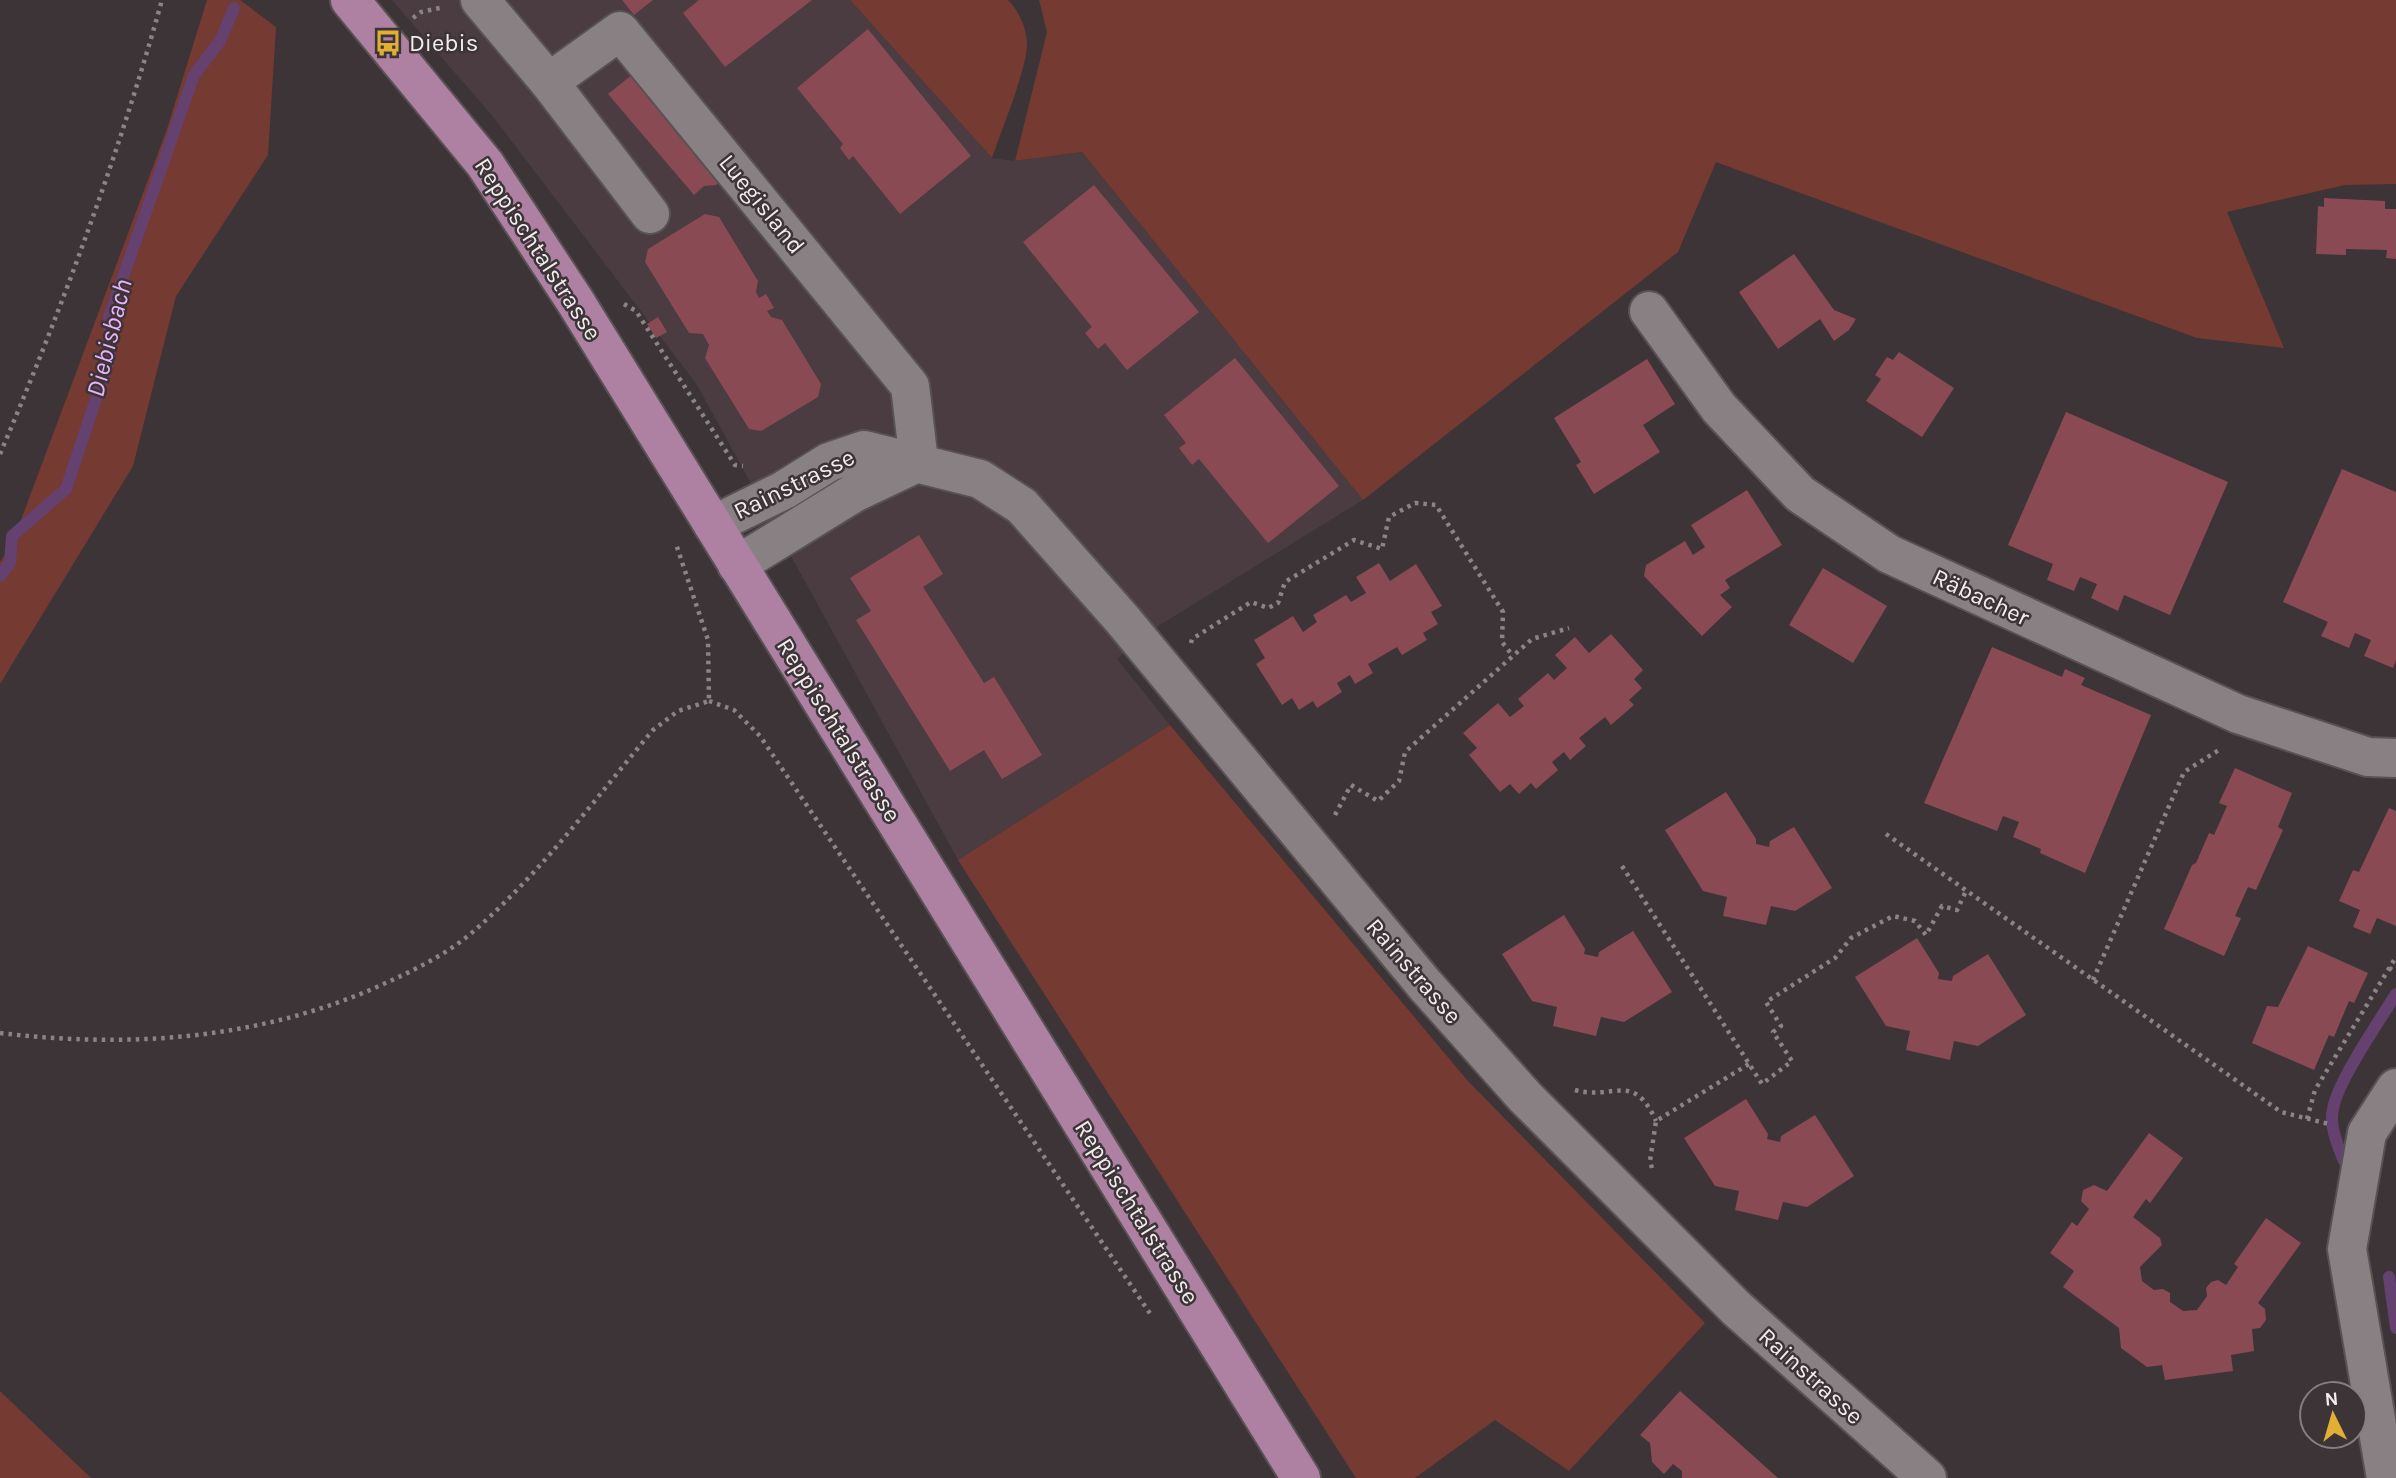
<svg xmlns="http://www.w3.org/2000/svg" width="2396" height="1478" viewBox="0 0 2396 1478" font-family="Karla,sans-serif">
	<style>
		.built { fill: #4a3c41 }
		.green { fill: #753a31 }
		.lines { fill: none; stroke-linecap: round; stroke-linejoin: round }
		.stream { stroke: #654170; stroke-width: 12 }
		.building { fill: #8a4a53 }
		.minor-casing { stroke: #595254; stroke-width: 42 }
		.major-casing { stroke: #595254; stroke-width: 42 }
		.path { stroke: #8a8486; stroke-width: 4.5; stroke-dasharray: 3.5 5; stroke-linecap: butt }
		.minor { stroke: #898083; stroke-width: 38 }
		.major { stroke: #ae80a1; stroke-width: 38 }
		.labels { text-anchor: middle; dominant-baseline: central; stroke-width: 5; stroke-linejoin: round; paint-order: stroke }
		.poi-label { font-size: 24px; fill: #f1edee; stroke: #3c3437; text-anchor: start }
		.street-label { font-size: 24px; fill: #f1edee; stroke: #3c3437 }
		.water-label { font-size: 26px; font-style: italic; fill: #ebb2fc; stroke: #3c3437 }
	</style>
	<rect width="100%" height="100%" fill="#3c3437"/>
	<path class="built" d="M 392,0 L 850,0 L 992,158 L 1015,161 L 1082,152 L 1363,500 L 1147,633 L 1117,659 L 1170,725 L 958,860 L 697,385 L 494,118 Z"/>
	<g class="green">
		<path d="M 207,0 L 240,0 L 276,27 L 268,155 L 176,296 L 133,466 L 0,684 L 0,562 L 12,544 L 167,129 Z"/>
		<path d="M 850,0 L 1008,0 C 1018,10 1027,28 1027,44 C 1027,69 1001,131 992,158 Z"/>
		<path d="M 1039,0 L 2396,0 L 2396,184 L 2345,185 L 2227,212 L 2284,348 L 2197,338 L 1716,162 L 1678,252 L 1363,500 L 1082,152 L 1015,161 L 1047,32 Z"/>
		<path d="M 1170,725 L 1467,1080 L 1705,1323 L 1569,1471 L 1495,1420 L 1415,1478 L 1356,1478 L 958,860 Z"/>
		<path d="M 0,1391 L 91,1478 L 0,1478 Z"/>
	</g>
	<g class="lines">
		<g class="stream">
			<path d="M 0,576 L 10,563 L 12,536 L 66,489 L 110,357 L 109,317 L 194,75 L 220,41 L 234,8"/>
			<path d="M 2344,1161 C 2338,1146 2329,1126 2333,1109 C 2337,1082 2380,1020 2396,994"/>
			<path d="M 2389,1277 L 2396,1328"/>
		</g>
	</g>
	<g class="building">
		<path d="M 622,0 L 653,0 L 634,15 Z"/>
		<path d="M 699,0 L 812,0 L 725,67 L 683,13 Z"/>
		<path d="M 868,29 L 971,156 L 900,214 L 853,156 L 849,160 L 840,148 L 843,144 L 797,88 Z"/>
		<path d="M 633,74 L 722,179 L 716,185 L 704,186 L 694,195 L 608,94 Z"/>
		<path d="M 1094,185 L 1199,312 L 1127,370 L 1105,343 L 1098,349 L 1085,333 L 1092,327 L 1023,242 Z"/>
		<path d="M 2324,198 L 2385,201 L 2385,209 L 2396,209 L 2396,259 L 2386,258 L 2387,250 L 2346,249 L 2346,255 L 2316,254 L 2318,206 L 2324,207 Z"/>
		<path d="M 705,214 L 719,217 L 758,281 L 756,292 L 759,298 L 766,294 L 774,308 L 767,311 L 771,317 L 782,320 L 821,384 L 818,397 L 761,431 L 749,429 L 705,358 L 709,345 L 703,334 L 689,333 L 645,262 L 648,249 Z"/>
		<path d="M 1794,254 L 1834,310 L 1856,319 L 1849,330 L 1834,341 L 1820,319 L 1778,349 L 1739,292 Z"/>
		<path d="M 658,317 L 667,332 L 656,338 L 647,324 Z"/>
		<path d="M 1899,352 L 1954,388 L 1922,437 L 1866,401 L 1881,379 L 1875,375 L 1887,357 L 1893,360 Z"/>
		<path d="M 1235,358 L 1339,486 L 1268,543 L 1199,459 L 1192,465 L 1179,448 L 1186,443 L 1164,415 Z"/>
		<path d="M 1647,359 L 1675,404 L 1643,425 L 1660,452 L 1594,494 L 1576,465 L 1581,462 L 1554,418 Z"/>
		<path d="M 2066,412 L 2228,482 L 2170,615 L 2124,595 L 2118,611 L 2091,598 L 2097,584 L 2080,577 L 2074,591 L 2047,580 L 2053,564 L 2008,545 Z"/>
		<path d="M 2342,469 L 2396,492 L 2396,660 L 2393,668 L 2364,656 L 2371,640 L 2355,633 L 2349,648 L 2321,636 L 2328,622 L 2283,602 Z"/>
		<path d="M 1747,490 L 1782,545 L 1725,580 L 1730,588 L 1720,595 L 1732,607 L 1702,636 L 1644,576 L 1646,565 L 1685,541 L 1693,555 L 1705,547 L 1691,525 Z"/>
		<path d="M 919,535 L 943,574 L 923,587 L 984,683 L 994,677 L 1042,755 L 1002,779 L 984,750 L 950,771 L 856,620 L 871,611 L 850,578 Z"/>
		<path d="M 1379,563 L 1390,581 L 1416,564 L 1442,606 L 1431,612 L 1438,624 L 1423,633 L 1427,640 L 1402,655 L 1397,647 L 1368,664 L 1373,673 L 1355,684 L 1350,675 L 1337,683 L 1342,692 L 1317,708 L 1313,701 L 1299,710 L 1292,698 L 1282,705 L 1256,664 L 1265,658 L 1254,640 L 1293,616 L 1303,632 L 1317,622 L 1313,615 L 1346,595 L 1351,602 L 1366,593 L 1356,577 Z"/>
		<path d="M 1823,568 L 1887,606 L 1853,663 L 1789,625 Z"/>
		<path d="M 1611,634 L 1643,670 L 1634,679 L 1642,688 L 1629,700 L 1634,705 L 1611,725 L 1605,717 L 1579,738 L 1586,746 L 1570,760 L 1564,752 L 1552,762 L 1558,770 L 1536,789 L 1531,783 L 1519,794 L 1510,784 L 1500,792 L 1469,755 L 1477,748 L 1463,733 L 1498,703 L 1510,717 L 1524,706 L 1518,699 L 1548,673 L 1554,680 L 1567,668 L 1555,655 L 1575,637 L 1589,653 Z"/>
		<path d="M 1992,647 L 2062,677 L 2065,669 L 2085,678 L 2081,685 L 2151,715 L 2085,873 L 2040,853 L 2041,849 L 2013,837 L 2019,822 L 2003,816 L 1997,831 L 1924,803 Z"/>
		<path d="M 2235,768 L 2292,793 L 2278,827 L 2283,830 L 2256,890 L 2248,887 L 2235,916 L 2241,918 L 2224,956 L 2164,929 L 2192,865 L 2196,863 L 2209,833 L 2214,835 L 2227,806 L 2219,803 Z"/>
		<path d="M 1726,792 L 1756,839 L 1756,844 L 1769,847 L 1770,841 L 1794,827 L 1832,888 L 1795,911 L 1771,906 L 1766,925 L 1723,916 L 1727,897 L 1703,891 L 1665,830 Z"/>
		<path d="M 2389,808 L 2396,811 L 2396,926 L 2377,918 L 2370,934 L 2353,927 L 2360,910 L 2339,901 L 2353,870 L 2359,872 Z"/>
		<path d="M 1564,915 L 1585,949 L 1584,954 L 1598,957 L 1599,952 L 1633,931 L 1672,992 L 1624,1022 L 1601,1017 L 1596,1036 L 1553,1026 L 1557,1007 L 1532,1001 L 1502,954 Z"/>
		<path d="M 1917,938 L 1939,973 L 1938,979 L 1952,981 L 1953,976 L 1988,954 L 2026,1015 L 1978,1046 L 1954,1041 L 1950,1060 L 1906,1050 L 1910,1031 L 1886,1026 L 1855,977 Z"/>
		<path d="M 2308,946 L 2368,973 L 2354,1003 L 2349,1001 L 2334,1037 L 2329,1035 L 2314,1070 L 2252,1043 L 2267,1006 L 2278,1007 Z"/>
		<path d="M 1746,1099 L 1768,1134 L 1767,1139 L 1780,1142 L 1781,1136 L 1815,1115 L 1854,1176 L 1807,1207 L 1783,1202 L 1778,1220 L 1735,1210 L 1739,1191 L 1715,1186 L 1684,1138 Z"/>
		<path d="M 2149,1133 L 2183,1158 L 2150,1203 L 2146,1199 L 2133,1217 L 2160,1238 L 2162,1245 L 2140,1267 L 2142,1281 L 2154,1290 L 2163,1289 L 2170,1293 L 2170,1302 L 2183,1311 L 2197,1310 L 2207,1296 L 2206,1288 L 2211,1282 L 2218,1280 L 2226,1285 L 2238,1267 L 2234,1264 L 2266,1218 L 2301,1243 L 2258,1303 L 2265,1309 L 2266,1320 L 2260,1328 L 2252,1329 L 2254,1351 L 2231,1355 L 2233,1371 L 2165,1380 L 2162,1365 L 2147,1367 L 2121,1348 L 2119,1328 L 2063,1287 L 2074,1271 L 2050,1253 L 2072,1222 L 2077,1226 L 2089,1209 L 2081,1201 L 2083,1190 L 2094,1185 L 2107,1191 Z"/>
		<path d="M 1680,1391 L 1712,1419 L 1778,1478 L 1682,1478 L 1682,1471 L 1673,1464 L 1664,1474 L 1652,1462 L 1650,1443 L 1640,1435 Z"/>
	</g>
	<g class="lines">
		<g class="minor-casing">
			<g id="minor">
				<path d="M 480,0 L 549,82"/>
				<path d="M 650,214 L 549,82 L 620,31 L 910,386 L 919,462"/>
				<path d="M 1649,311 L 1719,408 L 1800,494 L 1889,554 L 2238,714 L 2368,757 L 2396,758"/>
				<path d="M 713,525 L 784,490 L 829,462 L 864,450 L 980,479 L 1022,506 L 1122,619 L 1425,985 L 1525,1097 L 1736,1308 L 1927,1478"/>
				<path d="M 737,565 L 854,493 L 919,462"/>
				<path d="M 2386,1478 L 2347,1249 L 2367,1133 L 2396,1088"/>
			</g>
		</g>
		<g class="major-casing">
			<path id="major" d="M 350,0 L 485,164 L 575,301 L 1301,1478"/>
		</g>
		<g class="path">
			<path d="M 413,18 L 421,12 L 444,7"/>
			<path d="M 624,304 L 636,311 L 735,465 L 743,466"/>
			<path d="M 0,454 C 63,306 119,154 162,0"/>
			<path d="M 1191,643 L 1192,639 L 1251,602 L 1268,608 L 1278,603 L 1285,582 L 1354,540 L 1382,549 L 1389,517 L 1415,503 L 1436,505 L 1503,612 L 1502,642 L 1513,656"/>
			<path d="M 709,701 L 734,710 L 760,736 L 1151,1315"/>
			<path d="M 1335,815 L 1351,785 L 1378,801 L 1399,781 L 1405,752 L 1532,639 L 1569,628"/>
			<path d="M 1886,834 L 2281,1112 L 2329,1124"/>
			<path d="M 1622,866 L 1762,1084 L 1792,1061 L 1773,1032 L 1781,1026 L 1766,1002 L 1835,958 L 1851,938 L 1893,916 L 1915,921 L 1926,935 L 1942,906 L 1957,910 L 1966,891"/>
			<path d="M 2389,968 L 2396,972"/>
			<path d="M 2093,980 L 2184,772 L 2222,748"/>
			<path d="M 0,1033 C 127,1048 252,1040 370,990 C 404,975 439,959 468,936 C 538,877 594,800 653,730 L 678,711 L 709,701 L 708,640 L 676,544"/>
			<path d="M 1575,1090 C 1613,1101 1633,1070 1656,1121"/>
			<path d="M 2307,1119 L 2315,1090 L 2396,957"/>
			<path d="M 1652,1168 L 1650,1161 L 1656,1121 L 1749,1064"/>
		</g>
		<use href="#minor" class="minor"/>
		<use href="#major" class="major"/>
	</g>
	<defs>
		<g id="bus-bare" transform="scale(2.1)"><path d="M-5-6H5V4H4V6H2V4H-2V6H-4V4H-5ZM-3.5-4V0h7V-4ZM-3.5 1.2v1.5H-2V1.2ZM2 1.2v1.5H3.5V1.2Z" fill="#e2af34" stroke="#3c3437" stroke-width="2.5" paint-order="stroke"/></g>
	</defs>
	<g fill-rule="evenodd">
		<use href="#bus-bare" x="388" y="43"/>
	</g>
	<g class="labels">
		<g class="poi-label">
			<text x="409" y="43">Diebis</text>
		</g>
		<g class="street-label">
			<text transform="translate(762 204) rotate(51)">Luegisland</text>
			<text transform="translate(538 249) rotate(57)">Reppischtalstrasse</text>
			<text transform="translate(794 484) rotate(-26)">Rainstrasse</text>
			<text transform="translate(1981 597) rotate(25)">Räbacher</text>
			<text transform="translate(839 730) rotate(58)">Reppischtalstrasse</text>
			<text transform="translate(1414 971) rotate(49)">Rainstrasse</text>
			<text transform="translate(1137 1212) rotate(58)">Reppischtalstrasse</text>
			<text transform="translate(1811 1376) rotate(42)">Rainstrasse</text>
		</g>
		<g class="water-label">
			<text transform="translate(109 338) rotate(-76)">Diebisbach</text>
		</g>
	</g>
	<g transform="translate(2333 1415) rotate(355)"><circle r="33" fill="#3c3437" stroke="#847e80" stroke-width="2"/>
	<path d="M0-5L12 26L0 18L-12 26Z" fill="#e2af34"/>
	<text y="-10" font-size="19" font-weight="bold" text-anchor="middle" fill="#f1edee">N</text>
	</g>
</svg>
